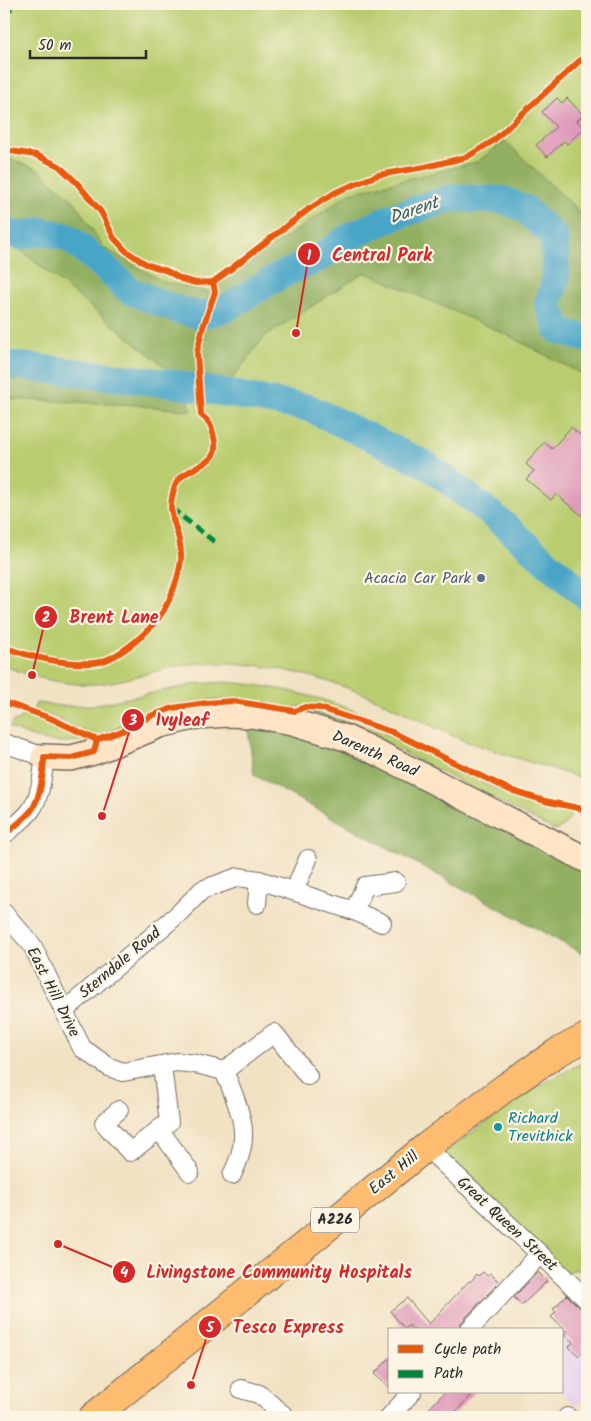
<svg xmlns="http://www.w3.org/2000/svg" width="591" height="1421" viewBox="0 0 591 1421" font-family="Kalam,sans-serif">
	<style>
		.built { fill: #e7d2ef }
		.green { fill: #b9cd70; stroke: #727c4e }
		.forest { fill: #92b062; stroke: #5e6e46 }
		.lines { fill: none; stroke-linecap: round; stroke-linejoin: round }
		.river { stroke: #4aa5c8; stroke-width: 28 }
		.building { fill: #de99b9 }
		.street-casing { stroke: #716b61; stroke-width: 20 }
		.secondary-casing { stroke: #716b61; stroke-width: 28 }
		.primary-casing { stroke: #716b61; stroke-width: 30 }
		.street { stroke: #fff; stroke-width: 18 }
		.secondary { stroke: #ffe4c6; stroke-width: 25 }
		.primary { stroke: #febc70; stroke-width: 28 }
		.quiet { stroke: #00873e; stroke-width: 5; stroke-dasharray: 10 5; stroke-linecap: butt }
		.cycleway-casing { stroke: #fcf5e5; stroke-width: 9 }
		.cycleway { stroke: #e8590c; stroke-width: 6 }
		.service-dot { fill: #5c6f8a; stroke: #fcf5e5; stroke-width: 2 }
		.culture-dot { fill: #0f9aa8; stroke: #fcf5e5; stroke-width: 2 }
		.labels { text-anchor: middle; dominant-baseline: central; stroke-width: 4.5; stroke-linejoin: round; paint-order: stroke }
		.shield { fill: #fcf5e5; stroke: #6a6863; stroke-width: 1 }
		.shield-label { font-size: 15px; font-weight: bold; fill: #2b2b2b }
		.service-label { font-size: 16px; fill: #4e5e75; stroke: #fcf5e5; text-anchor: end }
		.street-label { font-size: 16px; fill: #2b2b2b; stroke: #fcf5e5 }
		.culture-label { font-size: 16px; fill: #0d838f; stroke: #fcf5e5; text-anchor: start }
		.water-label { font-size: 18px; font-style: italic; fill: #375c6a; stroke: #fcf5e5 }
		.leader { fill: none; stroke: #d62828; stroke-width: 2 }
		.callout-dot { fill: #d62828; stroke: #fcf5e5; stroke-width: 2 }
		.mark-label { font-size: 15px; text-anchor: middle; font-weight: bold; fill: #fff }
		.callout-label { font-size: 18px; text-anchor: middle; font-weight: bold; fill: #d62828; stroke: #fcf5e5; stroke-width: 4.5; stroke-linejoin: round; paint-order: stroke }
	</style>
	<rect width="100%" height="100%" fill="#fcf5e5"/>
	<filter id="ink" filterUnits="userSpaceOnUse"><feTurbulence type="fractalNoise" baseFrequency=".02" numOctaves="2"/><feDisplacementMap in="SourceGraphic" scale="10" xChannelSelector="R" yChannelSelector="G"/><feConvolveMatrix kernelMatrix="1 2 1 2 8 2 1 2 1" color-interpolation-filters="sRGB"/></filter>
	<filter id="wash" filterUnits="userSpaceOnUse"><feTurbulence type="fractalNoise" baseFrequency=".0096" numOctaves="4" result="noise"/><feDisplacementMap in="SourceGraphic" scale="20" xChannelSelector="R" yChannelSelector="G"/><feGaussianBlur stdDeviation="1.12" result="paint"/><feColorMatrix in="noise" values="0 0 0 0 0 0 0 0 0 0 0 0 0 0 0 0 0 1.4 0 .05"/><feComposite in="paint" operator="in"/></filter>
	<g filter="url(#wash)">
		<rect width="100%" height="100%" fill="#f2e2c4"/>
		<path class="built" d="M 586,1311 L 587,1394 L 576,1406 L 562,1392 L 562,1337 Z"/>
		<g class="green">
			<path d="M 4,4 L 587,4 L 587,780 C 548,767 507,756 468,742 C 434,729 402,710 369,696 C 333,682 297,671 260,666 C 231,662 202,661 173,667 C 147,673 122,682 96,684 C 64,686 33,677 4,666 Z"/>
			<path d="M 225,682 C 284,686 341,701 393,729 L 321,707 L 308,706 L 288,708 L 233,699 L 209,700 L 171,706 L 142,717 L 119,729 L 97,737 L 51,716 L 33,711 L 36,703 L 61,706 L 93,705 L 197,684 Z"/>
			<path d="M 308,710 L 372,729 L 390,735 L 489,786 L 539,803 L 574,812 C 568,820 564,829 554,830 L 383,742 L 364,730 L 307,711 Z"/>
			<path d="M 24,713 L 89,739 C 55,746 41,741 10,728 L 13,721 L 18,721 Z"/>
			<path d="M 587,1060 L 587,1291 L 580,1284 L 583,1275 L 578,1269 L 566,1272 L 443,1153 L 535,1088 Z"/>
		</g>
		<g class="forest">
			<path d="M 505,141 L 587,219 L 587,373 L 578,372 L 505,334 L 365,272 L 265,336 L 212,405 L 12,243 L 4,239 L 4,157 L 37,169 L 74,201 L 104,248 L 164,282 L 208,292 L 350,193 L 477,162 Z"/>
			<path d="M 56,378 L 185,392 L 192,411 L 134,405 L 4,399 L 4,380 Z"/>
			<path d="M 247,722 L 338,744 L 587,871 L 587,907 L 586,910 L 587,913 L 587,956 L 254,775 Z"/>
		</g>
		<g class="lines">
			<g class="river">
				<path d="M 4,231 L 19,236 L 42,231 L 68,237 L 103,266 L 130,291 L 178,310 L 201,315 L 225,309 L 277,277 L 321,257 L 349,237 L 395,216 L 451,198 L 503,200 L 525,209 L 554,237 L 556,279 L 548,304 L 558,330 L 587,339"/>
				<path d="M 4,364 L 175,384 L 309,408 L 427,465 L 495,517 L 587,597"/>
			</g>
		</g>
		<g id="blocks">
			<g class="building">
				<path d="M 557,98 L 562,103 L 567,98 L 583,115 L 577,121 L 584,128 L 567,144 L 564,141 L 547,157 L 536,145 L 556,127 L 542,112 Z"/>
				<path d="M 571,427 L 587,441 L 587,520 L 556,494 L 551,500 L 526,479 L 534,471 L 526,464 L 544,442 L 552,449 Z"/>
				<path d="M 483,1272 L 487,1276 L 490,1273 L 499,1282 L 461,1323 L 459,1330 L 413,1330 L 409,1325 L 405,1329 L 390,1311 L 407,1298 L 429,1324 L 469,1281 L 470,1282 L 477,1274 L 479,1276 Z"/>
				<path d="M 538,1272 L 547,1281 L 522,1305 L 514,1297 Z"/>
				<path d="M 567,1295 L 580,1308 L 587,1312 L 587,1346 L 579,1356 L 569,1347 L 573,1342 L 564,1335 L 567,1332 L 551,1317 L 556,1312 L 553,1309 Z"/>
				<path d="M 390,1358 L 390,1388 L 374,1374 Z"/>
				<path d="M 445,1392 L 475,1392 L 451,1417 L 421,1417 Z"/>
			</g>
		</g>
	</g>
	<g filter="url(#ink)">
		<use href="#blocks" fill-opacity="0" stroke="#716b61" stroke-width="1"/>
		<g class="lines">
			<g class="street-casing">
				<g id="street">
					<path d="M 4,743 L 44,757 L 44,763 C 42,779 40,797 31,810 C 24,820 13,827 4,835"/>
					<path d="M 294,891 L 308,859"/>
					<path d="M 257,904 L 259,880"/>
					<path d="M 354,911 L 382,923"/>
					<path d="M 4,913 L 32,945 L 82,1048 L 109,1067 L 123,1072 L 177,1062 L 196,1064 L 224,1071 C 231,1087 243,1116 243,1132 C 244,1146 238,1163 232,1175"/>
					<path d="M 64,1011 L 177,915 L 202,890 L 238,877 L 259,880 L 354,911 L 365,886 L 396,882"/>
					<path d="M 224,1071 L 274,1033 L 308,1076"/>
					<path d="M 119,1110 L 104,1123 L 130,1152 L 169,1122 L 162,1066"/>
					<path d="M 159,1129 L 190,1172"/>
					<path d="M 426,1147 L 540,1254 L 587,1300"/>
					<path d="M 469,1330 L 540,1254"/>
					<path d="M 241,1389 L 259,1394 L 286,1417"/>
					<path d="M 389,1417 L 412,1392"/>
					<path d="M 567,1417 L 568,1417"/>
				</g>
			</g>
			<g class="secondary-casing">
				<path id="secondary" d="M 44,757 L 71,758 L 94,752 L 160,725 L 197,716 L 228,714 L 251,715 L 293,722 L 346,738 L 384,756 L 587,860"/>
			</g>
			<g class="primary-casing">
				<path id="primary" d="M 93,1417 L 426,1147 L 506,1087 L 558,1052 L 587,1037"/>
			</g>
			<use href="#street" class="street"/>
			<use href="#secondary" class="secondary"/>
			<use href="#primary" class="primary"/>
			<g class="quiet">
				<path d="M 4,14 L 16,4"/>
				<path d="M 171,508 L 216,543"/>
			</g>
			<g class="cycleway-casing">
				<g id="cycleway">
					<path d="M 4,150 L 36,155 L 59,166 L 77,183 L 101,212 L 114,238 L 126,251 L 146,264 L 167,271 L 181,279 L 196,283 L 213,282 L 228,271 L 309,209 L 336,192 L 378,175 L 425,167 L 467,157 L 493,141 L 587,54"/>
					<path d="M 4,647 C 29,657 65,665 93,663 C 116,662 152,630 164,610 C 172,596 179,576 181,560 C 182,546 177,532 173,519 C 173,516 171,511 171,508 C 171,502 173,492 175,486 C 183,464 223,469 214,437 C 211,425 211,423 201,415 L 197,352 L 203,327 L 215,292 L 213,282"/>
					<path d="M 4,702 L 50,718 L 97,740 L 122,731 L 153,715 L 173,708 L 206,703 L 233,701 L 295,711 L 305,707 L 320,708 L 392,732 L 510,790 L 545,801 L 587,810"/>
					<path d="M 4,835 C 13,828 23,820 31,811 C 40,799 44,773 44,757 L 71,758 L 94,752 L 97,740"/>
				</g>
			</g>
			<use href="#cycleway" class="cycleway"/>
		</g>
	</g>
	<circle class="service-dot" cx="481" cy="578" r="5"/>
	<circle class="culture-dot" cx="498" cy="1127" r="5"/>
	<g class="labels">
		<rect class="shield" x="311" y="1207.5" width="48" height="25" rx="4"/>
		<g class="shield-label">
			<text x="335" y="1220">A226</text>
		</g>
		<g class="service-label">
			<text x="471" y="578">Acacia Car Park</text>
		</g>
		<g class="street-label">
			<text transform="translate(375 754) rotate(24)">Darenth Road</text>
			<text transform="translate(120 963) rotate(-40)">Sterndale Road</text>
			<text transform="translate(53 992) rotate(63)">East Hill Drive</text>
			<text transform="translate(394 1173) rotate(-39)">East Hill</text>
			<text transform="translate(507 1224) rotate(43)">Great Queen Street</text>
		</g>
		<g class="culture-label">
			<text x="508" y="1118">Richard<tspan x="508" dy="18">Trevithick</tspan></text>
		</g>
		<g class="water-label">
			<text transform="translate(414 211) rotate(-19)">Darent</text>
		</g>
	</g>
	<path class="leader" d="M296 333L309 254M32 675L46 617M102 816L133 720M58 1244L124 1272M191 1385L210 1327"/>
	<g class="callout-dot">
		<circle cx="296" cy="333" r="5"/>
		<circle cx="32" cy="675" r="5"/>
		<circle cx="102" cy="816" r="5"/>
		<circle cx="58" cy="1244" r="5"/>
		<circle cx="191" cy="1385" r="5"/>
		<circle cx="309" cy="254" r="12"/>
		<circle cx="46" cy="617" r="12"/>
		<circle cx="133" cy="720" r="12"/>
		<circle cx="124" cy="1272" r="12"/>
		<circle cx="210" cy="1327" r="12"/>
	</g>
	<g class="mark-label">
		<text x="309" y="260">1</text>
		<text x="46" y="622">2</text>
		<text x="133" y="725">3</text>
		<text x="124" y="1277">4</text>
		<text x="210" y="1332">5</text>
	</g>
	<g class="callout-label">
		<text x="382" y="261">Central Park</text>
		<text x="114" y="623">Brent Lane</text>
		<text x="182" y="726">Ivyleaf</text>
		<text x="279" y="1278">Livingstone Community Hospitals</text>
		<text x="288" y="1333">Tesco Express</text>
	</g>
	<rect width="591" height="1421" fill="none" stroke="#fcf5e5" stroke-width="20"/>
	<rect x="388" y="1328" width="175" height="65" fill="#fcf5e5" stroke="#a8a49b"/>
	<rect x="398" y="1345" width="25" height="8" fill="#e8590c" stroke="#a8a49b"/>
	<text x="434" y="1354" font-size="15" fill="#2b2b2b">Cycle path</text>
	<rect x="398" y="1370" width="25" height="8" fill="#00873e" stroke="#a8a49b"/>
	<text x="434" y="1378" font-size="15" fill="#2b2b2b">Path</text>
	<path d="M30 50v8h116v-8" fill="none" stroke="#2b2b2b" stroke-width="2.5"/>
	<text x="38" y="50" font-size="15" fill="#2b2b2b" stroke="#fcf5e5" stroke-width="4" paint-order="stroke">50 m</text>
</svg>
